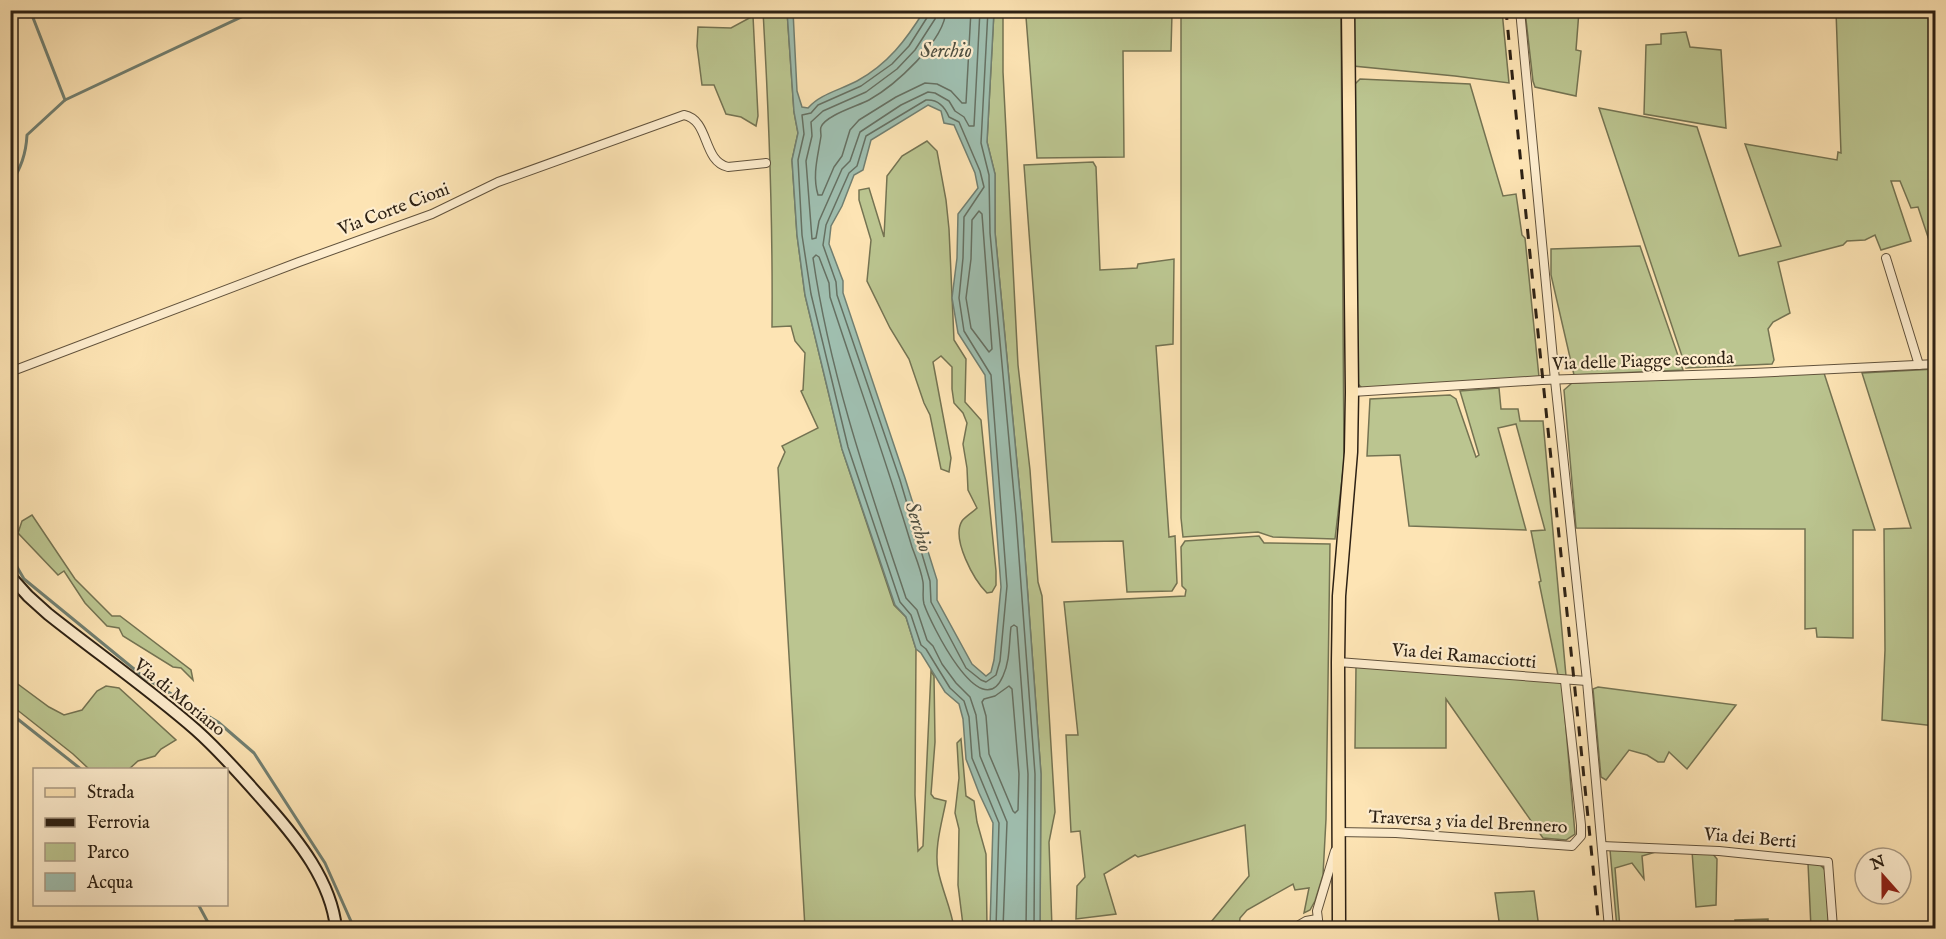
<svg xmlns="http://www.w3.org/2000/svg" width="1946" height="939" viewBox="0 0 1946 939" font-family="'IM FELL English',serif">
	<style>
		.green { fill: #bbc590; stroke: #747352; stroke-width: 1.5 }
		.water { fill: #9fbeaf; stroke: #717f71; stroke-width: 1.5; fill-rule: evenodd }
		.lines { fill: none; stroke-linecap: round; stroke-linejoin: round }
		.shore { stroke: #667062; stroke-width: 1.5 }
		.stream { stroke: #717f71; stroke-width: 3 }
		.street-casing { stroke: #61523c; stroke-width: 10 }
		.secondary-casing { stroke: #2d2114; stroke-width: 14 }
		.primary-casing { stroke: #2d2114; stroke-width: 15 }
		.street { stroke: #feedce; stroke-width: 8 }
		.secondary { stroke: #feedce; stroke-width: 10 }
		.primary { stroke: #fde4b4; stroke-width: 12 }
		.rail { stroke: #2d2114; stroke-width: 3; stroke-dasharray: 10 10; stroke-linecap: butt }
		.labels { text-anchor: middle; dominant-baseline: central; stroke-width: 4.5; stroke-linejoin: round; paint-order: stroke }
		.street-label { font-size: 18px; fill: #2d2114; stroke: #feedce }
		.water-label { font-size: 20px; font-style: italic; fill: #4f5042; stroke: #feedce }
	</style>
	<rect width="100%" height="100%" fill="#fde4b4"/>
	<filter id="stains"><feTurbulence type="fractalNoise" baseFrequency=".00333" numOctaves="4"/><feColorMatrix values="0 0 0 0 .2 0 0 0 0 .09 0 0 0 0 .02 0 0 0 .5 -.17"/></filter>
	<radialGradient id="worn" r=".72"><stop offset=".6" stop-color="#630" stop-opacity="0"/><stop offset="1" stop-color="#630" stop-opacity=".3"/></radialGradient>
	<g class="green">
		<path d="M 1030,10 L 1159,10 L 1160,12 L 1172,13 L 1171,51 L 1123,51 L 1124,157 L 1037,158 L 1026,17 Z"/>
		<path d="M 1256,10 L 1341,11 L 1344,462 L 1335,539 L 1273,537 L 1258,532 L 1183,537 L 1181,518 L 1181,16 L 1256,13 Z"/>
		<path d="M 763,11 L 787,11 L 794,112 L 798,133 L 792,160 L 797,235 L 805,295 L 842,449 L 894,605 L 906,617 L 916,649 L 915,795 L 918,851 L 923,846 L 931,671 L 934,676 L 935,742 L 931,794 L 934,798 L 946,801 C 942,822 934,848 938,870 C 942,890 951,908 954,928 L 805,928 L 778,468 L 785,452 L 782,446 L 818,428 L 801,391 L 803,390 L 805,353 L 795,341 L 791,326 L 772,327 C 773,221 769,116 763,11 Z"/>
		<path d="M 994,11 L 1003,11 L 1003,72 L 1018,365 L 1030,470 L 1038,582 L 1042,596 L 1055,812 L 1049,842 L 1052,928 L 1040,928 L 1041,774 L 1022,516 L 995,232 L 995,174 L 987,142 Z"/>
		<path d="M 1352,11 L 1502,11 L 1509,83 L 1455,76 L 1353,66 Z"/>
		<path d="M 1525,11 L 1579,11 L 1576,50 L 1581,51 L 1576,96 L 1535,87 L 1533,81 Z"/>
		<path d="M 1836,11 L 1935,11 L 1935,258 L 1918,207 L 1911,208 L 1900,181 L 1891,181 L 1911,241 L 1881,250 L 1875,235 L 1865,240 L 1847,241 L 1843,245 L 1778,262 L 1790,313 L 1773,322 L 1768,329 L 1774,360 L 1772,364 L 1686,368 L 1599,108 L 1697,127 L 1739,256 L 1781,246 L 1745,144 L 1837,160 L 1838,152 L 1841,153 Z"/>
		<path d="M 753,16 L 758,116 L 756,126 L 741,117 L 726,114 L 714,85 L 702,85 L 697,46 L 698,27 L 731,28 Z"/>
		<path d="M 1686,32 L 1690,47 L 1721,50 L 1726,128 L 1644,114 L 1646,45 L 1661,44 L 1661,34 Z"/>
		<path d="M 1360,79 L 1470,84 L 1503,196 L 1516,194 L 1522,235 L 1525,238 L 1539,377 L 1362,388 L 1357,383 L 1355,84 Z"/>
		<path d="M 927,141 L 937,151 L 946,200 L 949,229 L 954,340 L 966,359 L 965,402 L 981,420 L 996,571 L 996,585 L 992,592 L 987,593 C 974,580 951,539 962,521 C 965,517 973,512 977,508 L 968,490 L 967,468 L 963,444 L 967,423 L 963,413 L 954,403 L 952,389 L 952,367 L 941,356 L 933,362 L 951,458 L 949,472 L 941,469 L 930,415 L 924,403 L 909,359 L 890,328 L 867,281 L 871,240 L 859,200 L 859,190 L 869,188 L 884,237 L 887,176 L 902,156 Z"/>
		<path d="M 1093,162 L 1096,167 L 1100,270 L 1137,268 L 1138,264 L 1174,259 L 1173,344 L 1156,346 L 1169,537 L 1175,536 L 1177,583 L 1172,591 L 1127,592 L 1123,541 L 1052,542 L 1024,165 Z"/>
		<path d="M 1640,246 L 1683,370 L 1574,375 L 1551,275 L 1551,249 Z"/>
		<path d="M 1935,369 L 1936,369 L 1935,726 L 1882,720 L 1885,650 L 1884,529 L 1911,528 L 1862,373 Z"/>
		<path d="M 1824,373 L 1875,530 L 1853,530 L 1853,638 L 1817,637 L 1816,628 L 1805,629 L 1805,529 L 1576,528 L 1564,390 L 1572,383 Z"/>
		<path d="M 1499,388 L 1501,409 L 1518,409 L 1520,421 L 1543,421 L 1566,676 L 1558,675 L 1539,582 L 1541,581 L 1531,531 L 1545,530 L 1516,424 L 1498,428 L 1526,530 L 1409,526 L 1400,455 L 1367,456 L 1370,399 L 1450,395 L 1456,399 L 1476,457 L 1479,455 L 1460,391 Z"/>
		<path d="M 32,515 L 75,579 L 112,616 L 120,616 L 191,670 L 193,680 L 181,668 L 173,667 L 123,636 L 119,628 L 107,626 L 85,603 L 64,571 L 58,575 L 18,533 L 22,521 Z"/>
		<path d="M 1259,536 L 1264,543 L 1330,544 L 1326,819 L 1323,875 L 1315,901 L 1310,910 L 1304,913 L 1309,888 L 1295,890 L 1293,884 L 1247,910 L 1240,918 L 1239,928 L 1206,928 L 1249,876 L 1245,825 L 1138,857 L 1135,855 L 1104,874 L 1116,914 L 1076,919 L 1077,886 L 1085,877 L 1080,831 L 1071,832 L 1066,735 L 1078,735 L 1064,602 L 1185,596 L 1186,590 L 1182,586 L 1181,547 L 1185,541 Z"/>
		<path d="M 1356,667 L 1562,682 L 1575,834 L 1566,840 L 1543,838 L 1446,699 L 1446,748 L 1355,748 Z"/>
		<path d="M 11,679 L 49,707 L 64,715 L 82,710 L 97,691 L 106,686 L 119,688 L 176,740 L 161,749 L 155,756 L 138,761 L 129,769 L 89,769 L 73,754 L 11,705 Z"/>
		<path d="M 1598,687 L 1736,705 L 1687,769 L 1669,752 L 1664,762 L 1658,762 L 1647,755 L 1629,750 L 1606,780 L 1601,777 L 1593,689 Z"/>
		<path d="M 961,739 L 966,796 L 974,801 L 977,822 L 986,854 L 987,928 L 964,928 L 963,925 L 958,885 L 959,829 L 955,813 L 959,778 L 957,743 Z"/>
		<path d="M 1617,849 L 1659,851 L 1642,856 L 1644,879 L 1632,863 L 1615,868 L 1620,928 L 1617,928 L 1610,850 Z"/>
		<path d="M 1692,851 L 1712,853 L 1717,859 L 1716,905 L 1696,907 Z"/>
		<path d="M 1808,863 C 1817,863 1822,864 1826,872 L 1829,928 L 1811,928 Z"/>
		<path d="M 1534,891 L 1539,928 L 1500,928 L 1495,893 Z"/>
		<path d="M 1768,919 L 1768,928 L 1736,928 L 1735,920 Z"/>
	</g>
	<path class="water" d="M 787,11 L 793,11 L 797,91 L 802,107 L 808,108 C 820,94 840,90 857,81 C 888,64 906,40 924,11 L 994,11 L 987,142 L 995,174 L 995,232 L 1022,516 L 1041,774 L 1040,928 L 990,928 L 993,823 L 979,793 L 966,759 L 963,719 L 959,704 L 945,692 L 921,653 L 916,649 L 906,617 L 895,605 L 842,449 L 805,295 L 797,235 L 792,160 L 798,133 L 794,112 ZM 928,105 L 941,111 L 944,123 L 954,125 L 975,173 L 978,188 L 958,214 L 957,258 L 952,298 L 958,333 L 985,375 L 1001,587 L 994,660 L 991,672 L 986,676 L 972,664 L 937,600 L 937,580 L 905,478 L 843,293 L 843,281 L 829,244 L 831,226 L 842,206 L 854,175 L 863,170 L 871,140 Z"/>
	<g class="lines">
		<g class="shore">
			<path d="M 929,10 L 928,16 L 909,46 L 892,64 L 861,86 L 818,105 L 811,113 L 802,115 L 804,134 L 798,160 L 802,235 L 811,294 L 848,447 L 900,602 L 911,615 L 921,645 L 926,649 L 950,688 L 964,701 L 969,717 L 972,758 L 999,823 L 996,928"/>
			<path d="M 937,10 L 935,19 L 915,50 L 897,69 L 866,92 L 823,111 L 811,122 L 812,136 L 806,161 L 812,239 L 816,238 L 819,221 L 842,169 L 850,161 L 860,132 L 901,105 L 928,92 L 935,93 L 949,101 L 955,111 L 964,117 L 969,126 L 974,126 L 980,10"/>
			<path d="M 946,10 C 945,41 894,86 869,100 C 858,106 826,115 821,127 C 820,129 821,133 821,136 C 818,156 812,175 818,195 L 822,195 L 834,167 L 842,156 L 850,130 L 859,120 L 896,97 L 925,83 L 937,84 L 951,91 L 962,103 L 966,103 L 971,10"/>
			<path d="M 988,10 L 981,143 L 989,175 L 990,233 L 1016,517 L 1035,774 L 1034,928"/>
			<path d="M 926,100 C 938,99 945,107 949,117 L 959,122 L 980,171 L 984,187 L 964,217 L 963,258 L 959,298 L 964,331 L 991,375 L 1007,586 L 1000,661 L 996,675 L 986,682 L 981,680 L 966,668 L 931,602 L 930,581 L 900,480 L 837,295 L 836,282 L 823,245 L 826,225 L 849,173 L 857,166 L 866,136 Z"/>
			<path d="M 979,211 L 982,214 L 992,349 L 989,352 L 971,328 L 966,298 L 971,259 L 972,220 Z"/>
			<path d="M 1009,686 L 1012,689 L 1019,774 L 1018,810 L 1015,813 L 1013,811 L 989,754 L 986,716 L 982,702 L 984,699 L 995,696 Z"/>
			<path d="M 1003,928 L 1007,822 L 980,756 L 976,715 L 970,697 L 956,683 L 942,664 L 933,646 L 927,640 L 917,610 L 906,598 C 869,487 830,375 813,258 L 816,255 L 819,257 L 829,283 L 830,297 C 857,380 887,463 912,547 C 916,558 921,570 923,582 C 924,589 922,597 924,604 C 930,622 981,727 1003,676 C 1010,661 1009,643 1011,627 L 1014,625 L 1017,627 L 1028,774 L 1026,928"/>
		</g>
		<g class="stream">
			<path d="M 30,10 L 65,100"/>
			<path d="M 10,185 C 21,168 26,154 27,135 L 65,100 L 256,10"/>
			<path d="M 10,555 L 24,579 L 145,678 L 218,722 L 254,753 L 325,863 L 354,928"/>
			<path d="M 10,713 L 82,770"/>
			<path d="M 198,904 L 211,928"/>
		</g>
		<g class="street-casing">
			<g id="street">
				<path d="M 1520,10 L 1555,380 L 1587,681 L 1609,928"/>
				<path d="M 1886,258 L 1919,365"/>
				<path d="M 10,372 L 299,262 L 432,214 L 498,182 L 684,115 C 710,120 702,161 728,167 L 766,163"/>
				<path d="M 1352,392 L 1542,380 L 1753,373 L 1936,364"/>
				<path d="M 1338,662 L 1587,681"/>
				<path d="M 1338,832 L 1396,833 L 1572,846 L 1581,836 L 1581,825 L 1565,681"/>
				<path d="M 1602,846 L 1719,851 L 1828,862 L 1833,928"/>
				<path d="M 1294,928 L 1306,921 L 1317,919"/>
				<path d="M 1319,928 L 1317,911 L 1335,851"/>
			</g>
		</g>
		<g class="secondary-casing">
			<path id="secondary" d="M 10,576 L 28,596 L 48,614 C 97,653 149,689 196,730 C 222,753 245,780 268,806 C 298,840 331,881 336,928"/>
		</g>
		<g class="primary-casing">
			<path id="primary" d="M 1339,928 L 1338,662 L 1339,596 L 1351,452 L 1352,392 L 1348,10"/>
		</g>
		<use href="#street" class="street"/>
		<use href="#secondary" class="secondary"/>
		<use href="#primary" class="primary"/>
		<path class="rail" d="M 1506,10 C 1535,317 1569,622 1599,928"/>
	</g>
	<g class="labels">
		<g class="street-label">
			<text transform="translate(394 210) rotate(-21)">Via Corte Cioni</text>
			<text transform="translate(1643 362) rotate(-2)">Via delle Piagge seconda</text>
			<text transform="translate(1464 657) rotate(5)">Via dei Ramacciotti</text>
			<text transform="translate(179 698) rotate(39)">Via di Moriano</text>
			<text transform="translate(1468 823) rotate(3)">Traversa 3 via del Brennero</text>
			<text transform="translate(1750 839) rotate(5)">Via dei Berti</text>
		</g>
		<g class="water-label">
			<text x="946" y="51">Serchio</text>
			<text transform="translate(918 527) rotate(73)">Serchio</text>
		</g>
	</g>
	<rect width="1946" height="939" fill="none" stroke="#fde4b4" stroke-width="36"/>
	<rect x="12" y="12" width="1922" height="915" fill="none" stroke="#2d2114" stroke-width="3"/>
	<rect x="18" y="18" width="1910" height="903" fill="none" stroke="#2d2114" stroke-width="1.5"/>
	<rect x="33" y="768" width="195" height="138" fill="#feedce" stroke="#aa9b84" stroke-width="1.5"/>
	<rect x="45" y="788" width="30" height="9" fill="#fde4b4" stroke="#aa9b84" stroke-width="1.5"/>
	<text x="87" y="798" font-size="18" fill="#2d2114">Strada</text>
	<rect x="45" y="818" width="30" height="9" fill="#2d2114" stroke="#aa9b84" stroke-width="1.5"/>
	<text x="87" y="828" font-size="18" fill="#2d2114">Ferrovia</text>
	<rect x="45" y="843" width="30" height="18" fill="#bbc590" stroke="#aa9b84" stroke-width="1.5"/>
	<text x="87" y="858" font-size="18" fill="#2d2114">Parco</text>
	<rect x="45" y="873" width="30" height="18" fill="#9fbeaf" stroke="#aa9b84" stroke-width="1.5"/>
	<text x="87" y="888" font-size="18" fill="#2d2114">Acqua</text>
	<g transform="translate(1883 876) rotate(339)"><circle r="28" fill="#feedce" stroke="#aa9b84" stroke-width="1.5"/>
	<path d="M0-4.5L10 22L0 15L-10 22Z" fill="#8f2418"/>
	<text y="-9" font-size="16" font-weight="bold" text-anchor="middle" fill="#2d2114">N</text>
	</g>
	<rect width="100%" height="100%" filter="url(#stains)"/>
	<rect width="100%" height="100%" fill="url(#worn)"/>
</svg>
